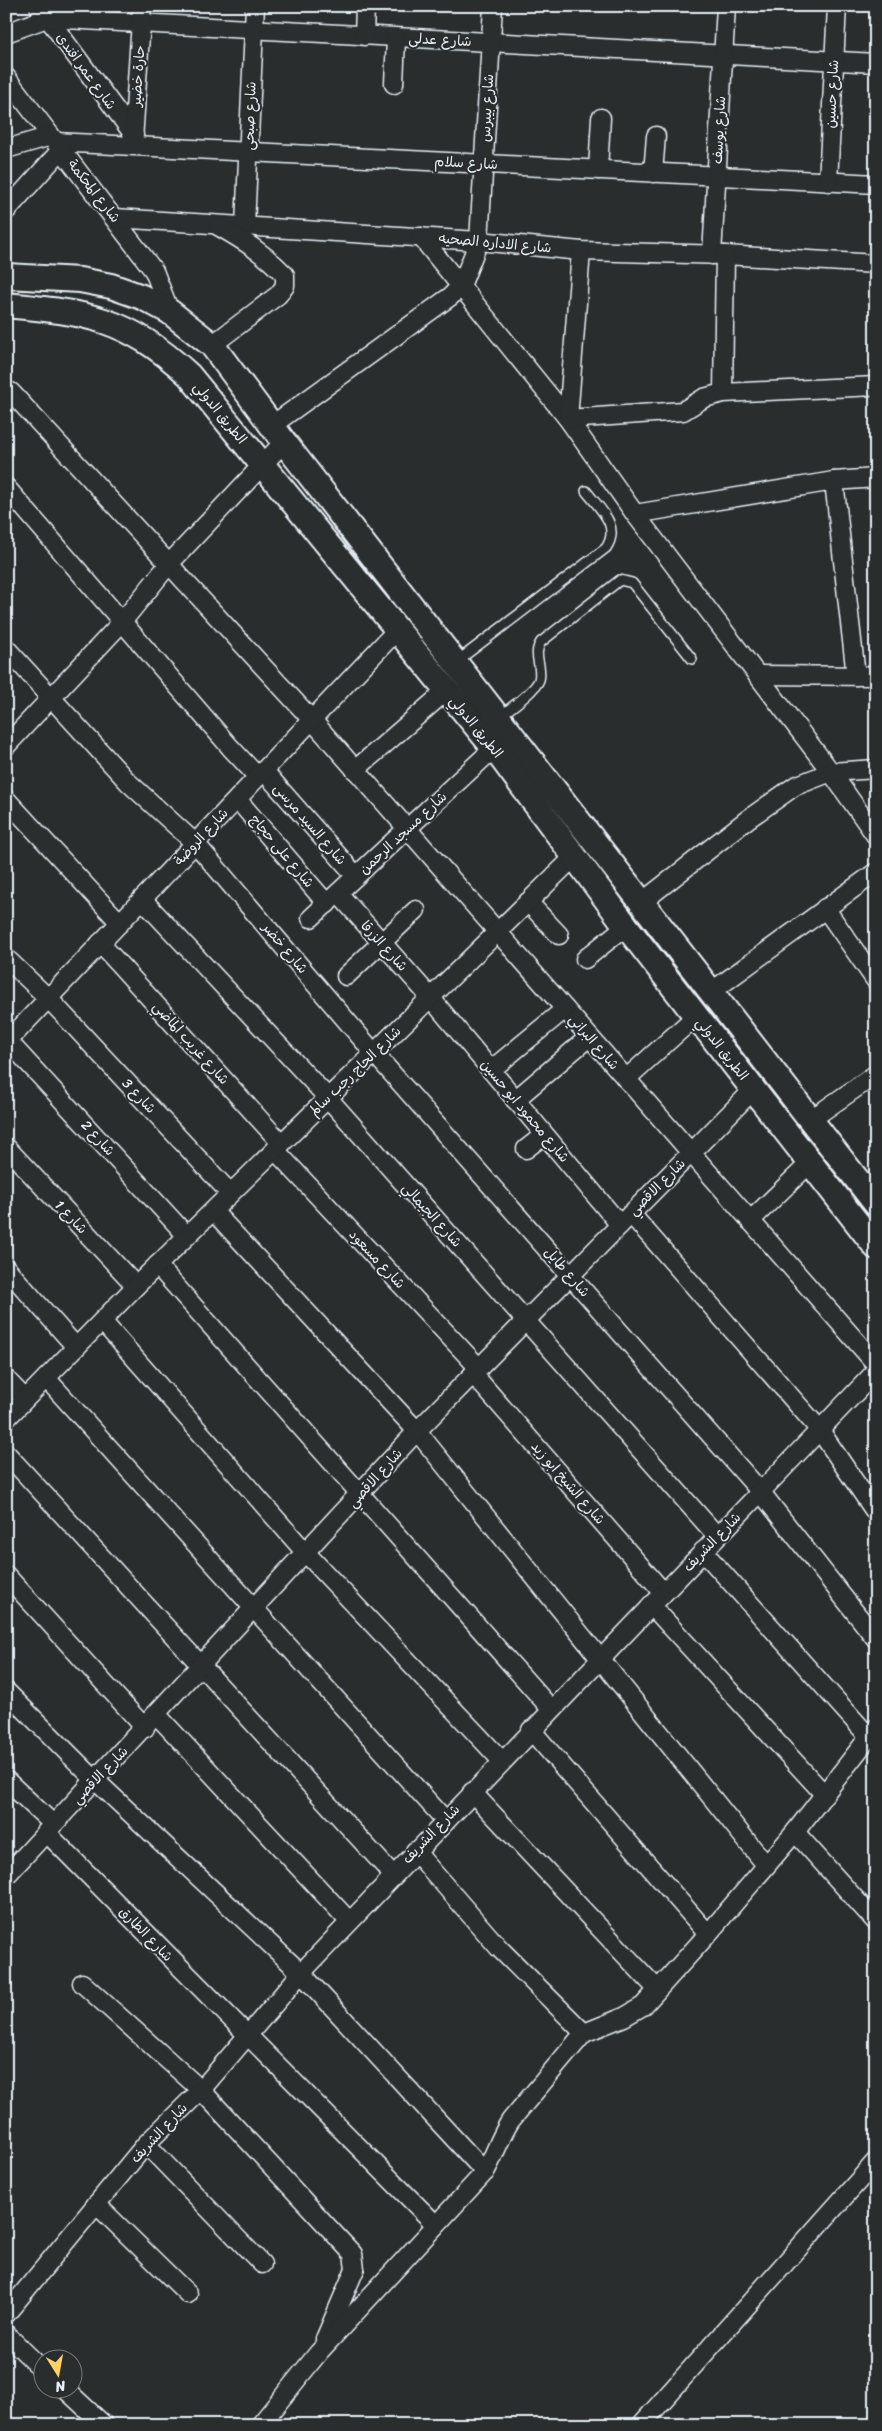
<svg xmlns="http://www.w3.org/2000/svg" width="882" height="2431" viewBox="0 0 882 2431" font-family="Sriracha,'Playpen Sans Arabic',sans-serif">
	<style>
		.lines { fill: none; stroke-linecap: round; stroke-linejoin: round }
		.lane-casing { stroke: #e8f1f8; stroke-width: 12 }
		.street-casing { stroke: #e8f1f8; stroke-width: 21 }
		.secondary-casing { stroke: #e8f1f8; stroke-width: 28 }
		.lane { stroke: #2a2d2e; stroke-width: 9 }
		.street { stroke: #2a2d2e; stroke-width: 18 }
		.secondary { stroke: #2a2d2e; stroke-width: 24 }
		.labels { text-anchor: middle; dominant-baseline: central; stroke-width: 4; stroke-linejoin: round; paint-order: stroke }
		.street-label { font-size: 14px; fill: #e8f1f8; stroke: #2a2d2e }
	</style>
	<rect width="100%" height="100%" fill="#2a2d2e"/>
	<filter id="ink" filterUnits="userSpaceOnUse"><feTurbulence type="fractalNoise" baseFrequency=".02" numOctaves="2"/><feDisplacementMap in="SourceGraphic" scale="10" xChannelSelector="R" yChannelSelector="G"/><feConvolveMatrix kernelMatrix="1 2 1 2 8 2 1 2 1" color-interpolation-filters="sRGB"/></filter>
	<g filter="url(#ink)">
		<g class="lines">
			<g class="lane-casing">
				<g id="lane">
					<path d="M 456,662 L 606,548 C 621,526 600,509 586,491"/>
					<path d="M 499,717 C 509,709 535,691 539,680 C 543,666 532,655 541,642 L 620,580 L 632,583 L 692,659"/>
				</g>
			</g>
			<g class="street-casing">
				<g id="street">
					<path d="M 39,6 L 134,135"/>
					<path d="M 6,33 L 47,18 L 876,63"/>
					<path d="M 364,36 L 365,6"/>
					<path d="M 6,77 L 154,271 L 170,312"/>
					<path d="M 394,84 L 396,38"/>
					<path d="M 133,140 L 142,6"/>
					<path d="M 55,142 L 876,184"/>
					<path d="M 6,149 L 51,136"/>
					<path d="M 598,170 L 601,118"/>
					<path d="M 653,173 L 656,136"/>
					<path d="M 828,182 L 837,6"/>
					<path d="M 6,211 L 61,150"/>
					<path d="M 115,218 L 479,241 L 581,251 L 725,255 L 876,264"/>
					<path d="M 245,226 L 255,6"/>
					<path d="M 421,237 L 568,419 L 635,514 L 831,772 L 876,836"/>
					<path d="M 581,251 L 568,419 L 683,411 L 704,398 L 723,393 L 876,386"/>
					<path d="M 712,255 L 726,6"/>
					<path d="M 212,345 L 278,295 L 285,286 L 285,275 C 265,254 243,240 218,226"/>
					<path d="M 6,391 L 11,392 L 312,720 L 876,1364"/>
					<path d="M 723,393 L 725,255"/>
					<path d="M 271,426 L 451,296 L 461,286 L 479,241 L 493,6"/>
					<path d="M 834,481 L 856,676"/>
					<path d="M 6,487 L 230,747 L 258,777"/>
					<path d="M 635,514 L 834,481 L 876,478"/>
					<path d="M 6,648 L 128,782 L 196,844 L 374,1053 L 760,1491 L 876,1639"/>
					<path d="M 757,675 L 876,676"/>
					<path d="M 6,746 L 122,622 L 169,564 L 284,442"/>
					<path d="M 355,770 L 446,691"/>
					<path d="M 264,771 L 356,876"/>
					<path d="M 6,799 L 120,923"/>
					<path d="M 237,799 L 327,904"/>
					<path d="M 338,893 L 430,997 L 620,1225"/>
					<path d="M 142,899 L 328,1098 L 717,1536"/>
					<path d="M 528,902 L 559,935"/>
					<path d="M 642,902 L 748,819 L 795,786 L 831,772 L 876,769"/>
					<path d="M 825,908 L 876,981"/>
					<path d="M 311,918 L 494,748"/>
					<path d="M 100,943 L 281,1143"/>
					<path d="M 6,958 L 48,998 L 230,1193"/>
					<path d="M 585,959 L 626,926"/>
					<path d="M 346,976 L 416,910"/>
					<path d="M 711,992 L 876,872"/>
					<path d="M 8,1041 L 187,1236"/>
					<path d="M 6,1043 L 396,631"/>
					<path d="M 491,1070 L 565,1009"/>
					<path d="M 626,1079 L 696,1016"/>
					<path d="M 515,1100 L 589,1037"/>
					<path d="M 810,1120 L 876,1074"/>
					<path d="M 6,1147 L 136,1286"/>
					<path d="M 526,1149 L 544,1135"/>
					<path d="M 275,1150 L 479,1368"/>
					<path d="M 213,1211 L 417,1431 L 766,1865"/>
					<path d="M 631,1214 L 819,1429 L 876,1513"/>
					<path d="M 750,1221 L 810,1163"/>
					<path d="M 157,1265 L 551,1709"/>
					<path d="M 6,1268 L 76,1347"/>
					<path d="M 102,1321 L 306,1553 L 502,1761"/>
					<path d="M 473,1374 L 663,1592"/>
					<path d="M 46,1378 L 445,1820"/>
					<path d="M 6,1379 L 25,1399"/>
					<path d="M 6,1419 L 136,1286 L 574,857"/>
					<path d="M 6,1453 L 393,1875"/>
					<path d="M 703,1551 L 869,1737"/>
					<path d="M 6,1575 L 145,1728"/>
					<path d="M 651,1605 L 824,1794"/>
					<path d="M 6,1691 L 95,1780 L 301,1973 L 485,2172"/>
					<path d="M 157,1715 L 349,1921"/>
					<path d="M 531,1730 L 708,1934"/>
					<path d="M 6,1780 L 53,1824"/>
					<path d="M 472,1792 L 657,1989"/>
					<path d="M 46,1832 L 436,2225"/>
					<path d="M 795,1832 L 876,1922"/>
					<path d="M 415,1851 L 499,1948 L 584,2033"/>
					<path d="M 6,1876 L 417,1431 L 753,1090"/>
					<path d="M 82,1983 L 201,2090 L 353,2254 L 355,2269 L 325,2339"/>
					<path d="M 146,2144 L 262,2264"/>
					<path d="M 96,2204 L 188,2294"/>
					<path d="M 6,2314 L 146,2144 L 201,2090 L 301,1973 L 876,1371"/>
					<path d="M 6,2334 L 42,2369"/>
					<path d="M 64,2388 L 104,2425"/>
					<path d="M 260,2425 L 319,2352 L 485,2172 C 495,2155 500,2136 511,2120 L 584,2033 L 624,2017 L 643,2006 L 708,1934 L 795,1832 L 876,1728"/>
					<path d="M 641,2425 L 876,2161"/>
				</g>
			</g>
			<g class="secondary-casing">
				<g id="secondary">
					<path d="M 6,276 L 80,280 L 111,286 L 142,297 L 170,312 L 212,345 L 284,442 L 876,1204"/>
					<path d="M 6,305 C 88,313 126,317 189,375 L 494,748 L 626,926 L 876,1247"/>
				</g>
			</g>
			<use href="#lane" class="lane"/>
			<use href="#street" class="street"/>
			<use href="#secondary" class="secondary"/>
		</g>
	</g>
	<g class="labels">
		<g class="street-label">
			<text transform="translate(440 40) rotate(3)">شارع عدلى</text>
			<text transform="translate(86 71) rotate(54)">شارع عمر افندى</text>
			<text transform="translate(138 76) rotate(-86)">حارة خضير</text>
			<text transform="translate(832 94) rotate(-87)">شارع حسين</text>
			<text transform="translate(487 108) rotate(-87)">شارع بيبرس</text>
			<text transform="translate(250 116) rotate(-88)">شارع صبحى</text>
			<text transform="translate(719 130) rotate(-87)">شارع يوسف</text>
			<text transform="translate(466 163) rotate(3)">شارع سلام</text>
			<text transform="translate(94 191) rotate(52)">شارع المحكمة</text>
			<text transform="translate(495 243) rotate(5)">شارع الاداره الصحيه</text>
			<text transform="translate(220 413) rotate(51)">الطريق الدولي</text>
			<text transform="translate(476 727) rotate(51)">الطريق الدولي</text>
			<text transform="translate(310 824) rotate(49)">شارع السيد مرسى</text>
			<text transform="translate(403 833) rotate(-43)">شارع مسجد الرحمن</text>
			<text transform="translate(201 837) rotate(-47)">شارع الروضة</text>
			<text transform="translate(282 851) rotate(50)">شارع على حجاج</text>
			<text transform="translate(384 946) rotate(48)">شارع الزرقا</text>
			<text transform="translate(285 948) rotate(50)">شارع خضر</text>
			<text transform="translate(594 1042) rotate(49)">شارع البراني</text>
			<text transform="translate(191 1043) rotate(48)">شارع غريب الماضي</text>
			<text transform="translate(722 1049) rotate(52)">الطريق الدولي</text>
			<text transform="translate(355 1071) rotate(-44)">شارع الحاج رجب سالم</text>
			<text transform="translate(139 1096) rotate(47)">شارع 3</text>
			<text transform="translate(525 1111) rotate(50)">شارع محمود ابو حسين</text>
			<text transform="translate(98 1138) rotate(48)">شارع 2</text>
			<text transform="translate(657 1187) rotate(-45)">شارع الاقصي</text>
			<text transform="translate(432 1215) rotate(48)">شارع الجيمالي</text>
			<text transform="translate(71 1217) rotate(47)">شارع 1</text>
			<text transform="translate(377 1259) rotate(47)">شارع مسعود</text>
			<text transform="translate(567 1272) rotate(49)">شارع طايل</text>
			<text transform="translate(375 1478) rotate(-48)">شارع الاقصي</text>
			<text transform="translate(568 1483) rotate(49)">شارع الشيخ ابو زيد</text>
			<text transform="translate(712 1542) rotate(-46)">شارع الشريف</text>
			<text transform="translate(100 1775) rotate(-46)">شارع الاقصي</text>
			<text transform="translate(431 1834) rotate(-46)">شارع الشريف</text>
			<text transform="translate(146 1934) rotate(46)">شارع الطارق</text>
			<text transform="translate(159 2133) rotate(-47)">شارع الشريف</text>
		</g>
	</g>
	<rect width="882" height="2431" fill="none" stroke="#2a2d2e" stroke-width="25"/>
	<rect x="12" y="12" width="857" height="2406" fill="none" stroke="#e8f1f8" stroke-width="2" filter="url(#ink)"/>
	<g transform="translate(58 2374) rotate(169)"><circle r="24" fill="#2a2d2e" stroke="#767b7f"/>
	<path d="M0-4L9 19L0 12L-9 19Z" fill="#ffd166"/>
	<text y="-8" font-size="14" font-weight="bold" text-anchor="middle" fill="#e8f1f8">N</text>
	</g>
</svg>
